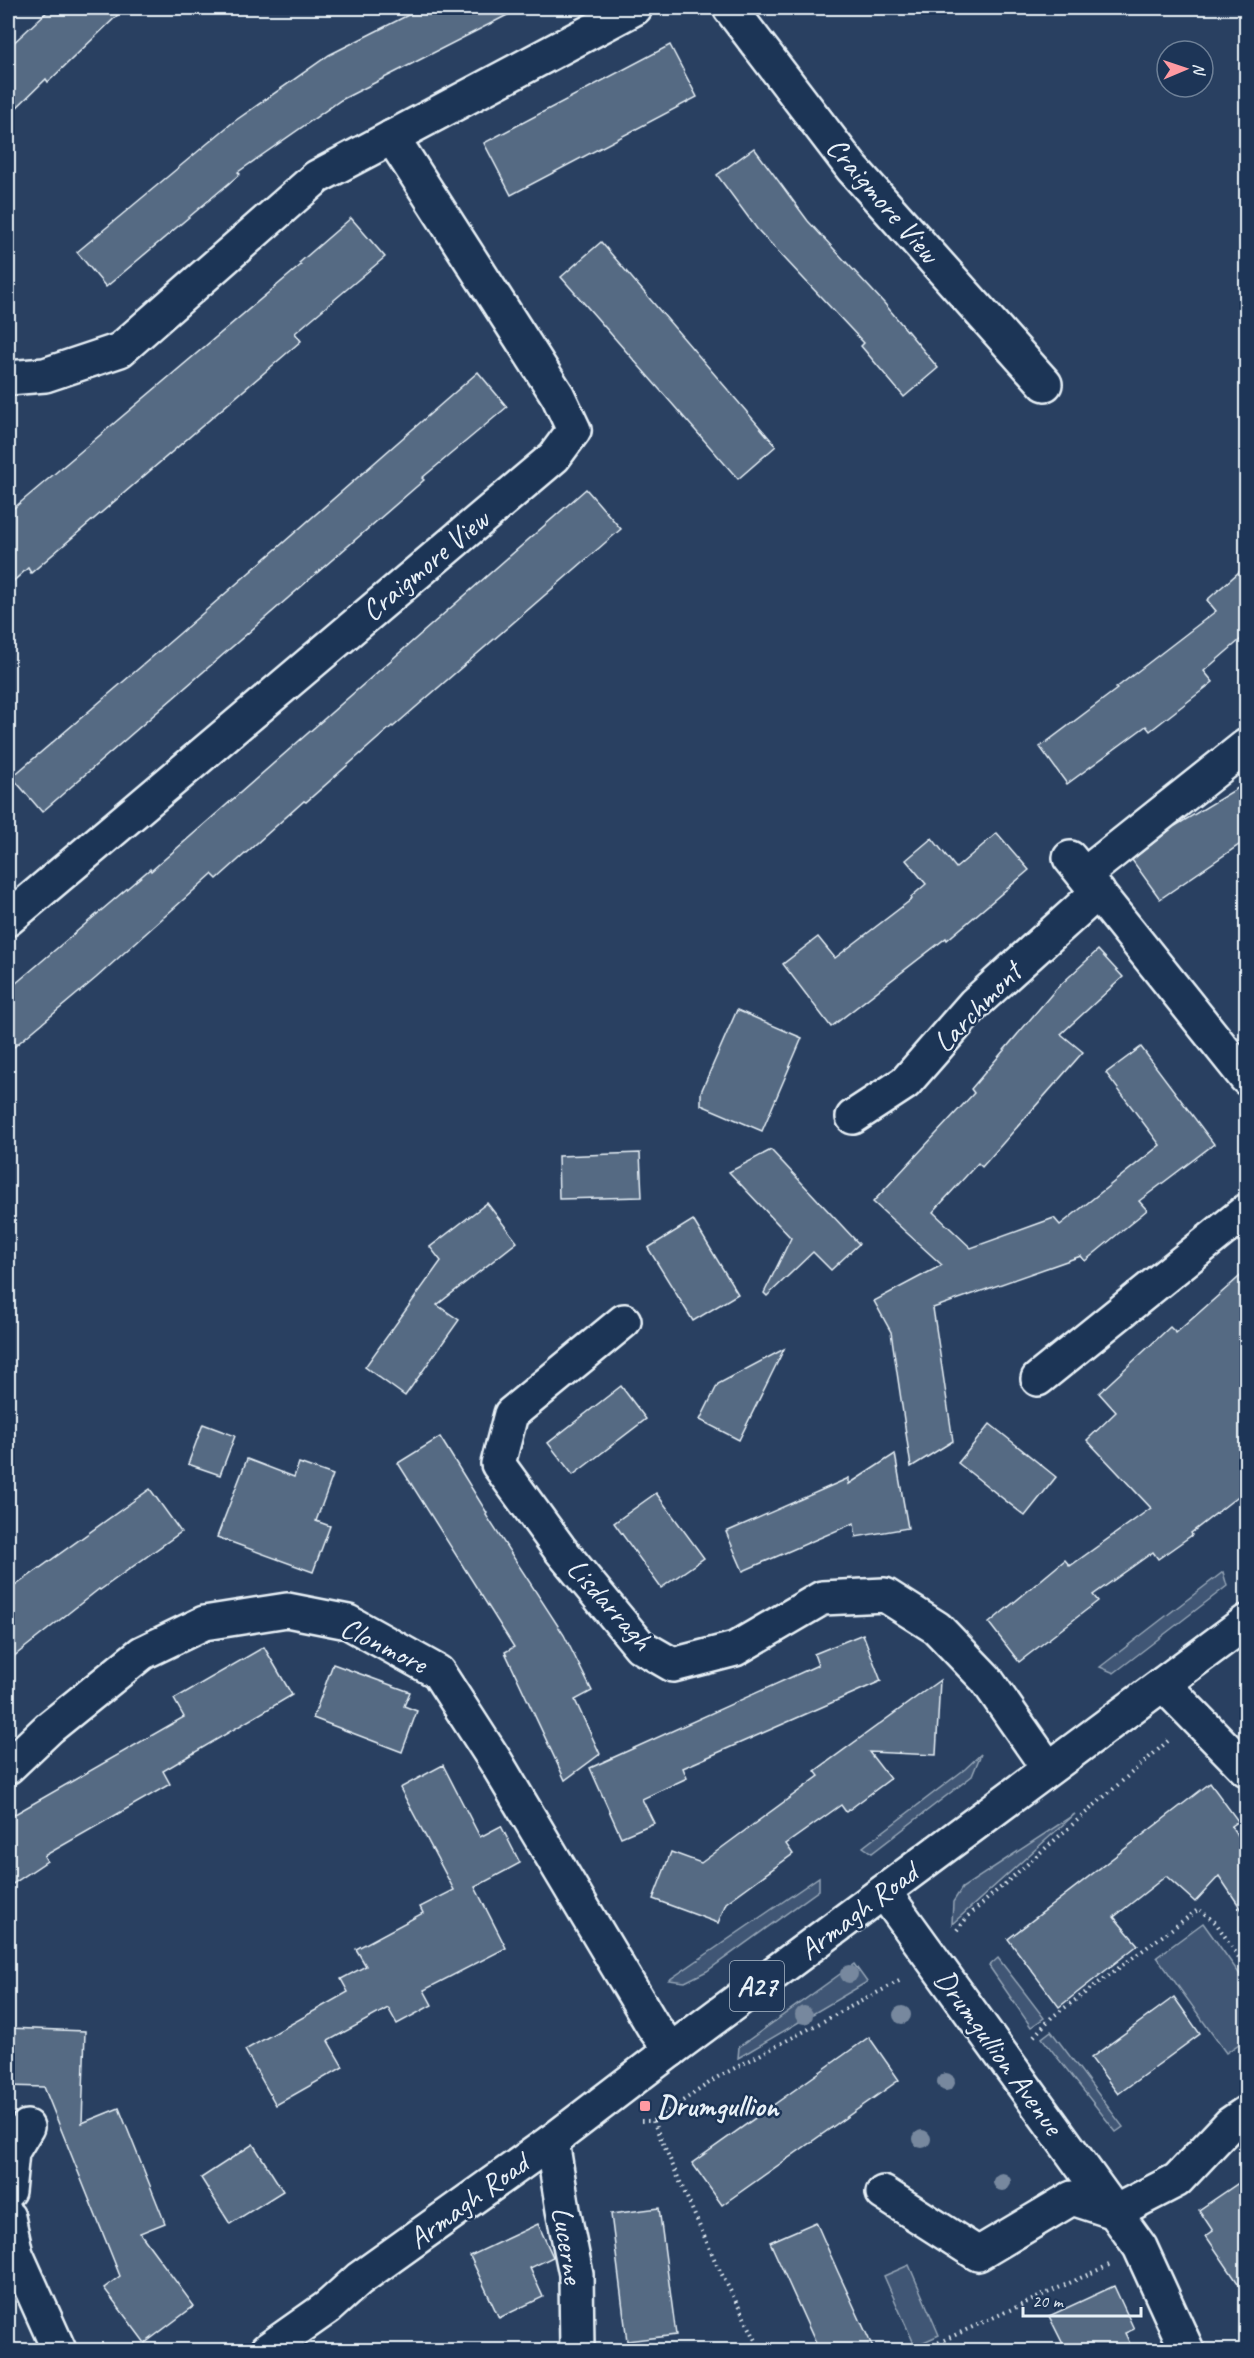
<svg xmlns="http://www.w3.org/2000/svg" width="1254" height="2358" viewBox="0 0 1254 2358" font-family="Caveat,sans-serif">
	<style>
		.green { fill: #415774; stroke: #94a4b6; stroke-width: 1.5 }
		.building { fill: #556a83; stroke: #e8f1f8; stroke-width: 1.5 }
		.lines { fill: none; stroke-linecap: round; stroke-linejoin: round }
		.minor-casing { stroke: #e8f1f8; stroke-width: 38 }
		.major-casing { stroke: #e8f1f8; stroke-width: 38 }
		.path { stroke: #e8f1f8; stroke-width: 4; stroke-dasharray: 1.5 4.5; stroke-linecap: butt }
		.minor { stroke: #1d3557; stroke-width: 33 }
		.major { stroke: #1d3557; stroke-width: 33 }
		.tree { fill: #77889e }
		.poi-dot { fill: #ff9aa2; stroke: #1d3557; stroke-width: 2 }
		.labels { text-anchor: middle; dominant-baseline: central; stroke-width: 5; stroke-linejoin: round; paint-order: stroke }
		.shield { fill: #1d3557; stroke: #abb9c8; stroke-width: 1.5 }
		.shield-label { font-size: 28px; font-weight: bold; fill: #e8f1f8 }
		.street-label { font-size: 30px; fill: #e8f1f8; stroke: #1d3557 }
		.poi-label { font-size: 30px; font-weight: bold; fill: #e8f1f8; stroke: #1d3557; text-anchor: start }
	</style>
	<rect width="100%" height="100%" fill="#294061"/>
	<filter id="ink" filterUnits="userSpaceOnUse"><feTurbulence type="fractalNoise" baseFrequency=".0167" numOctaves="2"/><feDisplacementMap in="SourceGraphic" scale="12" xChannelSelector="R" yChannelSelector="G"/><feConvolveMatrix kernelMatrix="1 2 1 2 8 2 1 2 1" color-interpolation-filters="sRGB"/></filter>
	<g filter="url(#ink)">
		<g class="green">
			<path d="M 1223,1572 L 1227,1586 L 1114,1673 L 1100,1667 Z"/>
			<path d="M 981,1754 L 972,1776 L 872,1853 L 863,1847 L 965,1769 Z"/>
			<path d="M 1075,1814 L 952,1924 L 953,1902 L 962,1888 Z"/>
			<path d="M 819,1877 L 819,1890 L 707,1971 L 685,1982 L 669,1980 Z"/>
			<path d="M 1203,1923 L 1246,1983 L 1246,2039 L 1226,2053 L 1157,1957 Z"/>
			<path d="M 998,1958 L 1044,2018 L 1031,2027 L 989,1966 Z"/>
			<path d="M 854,1964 L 867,1982 L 738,2058 L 739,2047 Z"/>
			<path d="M 1051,2031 L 1123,2127 L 1116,2132 L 1042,2038 Z"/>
			<path d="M 909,2265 L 939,2335 L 915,2346 L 884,2276 Z"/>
		</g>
		<g class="building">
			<path d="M 51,8 L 125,8 L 48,82 L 46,79 L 8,116 L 8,48 Z"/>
			<path d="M 422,8 L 521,8 L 341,100 L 238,172 L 240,174 L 106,287 L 77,252 L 232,123 L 329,55 Z"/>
			<path d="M 670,45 L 697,97 L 511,195 L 484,143 Z"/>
			<path d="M 754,148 L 808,221 L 884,303 L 938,368 L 904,397 L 861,346 L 864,343 L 757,229 L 717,175 Z"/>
			<path d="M 351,218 L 385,257 L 295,333 L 301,341 L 31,573 L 28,568 L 8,586 L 8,513 L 301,265 L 299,263 Z"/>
			<path d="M 601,242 L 776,446 L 738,479 L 561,277 Z"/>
			<path d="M 478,372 L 507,407 L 422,478 L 424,480 L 42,812 L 12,777 L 179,634 Z"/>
			<path d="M 586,489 L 621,529 L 393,727 L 392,726 L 306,802 L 304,801 L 217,879 L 212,874 L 96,978 L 8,1052 L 8,990 L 150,869 L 151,871 Z"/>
			<path d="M 1246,566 L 1246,646 L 1241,639 L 1204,671 L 1213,682 L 1150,731 L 1146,726 L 1067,784 L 1040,747 L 1117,689 L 1116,688 L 1216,611 L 1207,600 Z"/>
			<path d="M 1246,783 L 1246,840 L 1160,899 L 1132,860 L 1175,826 Z"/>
			<path d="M 997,833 L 1029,870 L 947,940 L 946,938 L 831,1027 L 783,964 L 818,937 L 835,958 L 912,899 L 911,897 L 926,884 L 906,860 L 932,838 L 956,868 Z"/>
			<path d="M 1098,950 L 1123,977 L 1061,1034 L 1083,1052 L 982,1167 L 978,1163 L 933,1212 L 971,1248 L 1054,1218 L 1060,1225 L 1160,1145 L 1106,1073 L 1141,1047 L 1214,1144 L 1139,1201 L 1147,1210 L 1085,1261 L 1081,1256 L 933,1308 L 953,1441 L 911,1467 L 891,1332 L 874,1301 L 942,1265 L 873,1202 L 974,1093 L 971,1089 L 1056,989 Z"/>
			<path d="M 737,1010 L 802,1038 L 762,1131 L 701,1105 L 701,1092 Z"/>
			<path d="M 771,1150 L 859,1244 L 831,1270 L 813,1252 L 767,1296 L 764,1293 L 791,1238 L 729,1172 Z"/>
			<path d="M 640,1153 L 642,1197 L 559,1199 L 558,1156 Z"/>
			<path d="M 487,1203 L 517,1242 L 437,1305 L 459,1320 L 405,1396 L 365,1367 L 441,1261 L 430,1247 Z"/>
			<path d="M 693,1220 L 738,1294 L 693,1321 L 648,1248 Z"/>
			<path d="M 1246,1271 L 1246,1490 L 1191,1533 L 1192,1535 L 1158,1559 L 1153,1552 L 1093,1595 L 1098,1601 L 1019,1662 L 989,1623 L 1065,1560 L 1070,1566 L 1151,1508 L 1087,1440 L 1116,1412 L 1099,1393 L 1170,1327 L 1176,1333 Z"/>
			<path d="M 784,1349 L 739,1440 L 700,1420 L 718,1384 Z"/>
			<path d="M 621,1386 L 646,1419 L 573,1475 L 548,1443 Z"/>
			<path d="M 203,1424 L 235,1436 L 220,1475 L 188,1464 Z"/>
			<path d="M 990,1424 L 1056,1477 L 1025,1516 L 958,1463 Z"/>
			<path d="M 440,1437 L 487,1513 L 486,1515 L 564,1635 L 592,1691 L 575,1700 L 600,1754 L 565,1780 L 505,1652 L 514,1647 L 398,1463 Z"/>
			<path d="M 895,1454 L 908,1528 L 856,1537 L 854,1523 L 743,1571 L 726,1532 L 849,1478 L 849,1484 Z"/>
			<path d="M 247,1459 L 294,1477 L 299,1463 L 333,1475 L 316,1521 L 330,1526 L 313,1572 L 217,1537 Z"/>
			<path d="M 150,1489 L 181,1532 L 100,1590 L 99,1589 L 8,1661 L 8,1591 Z"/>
			<path d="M 656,1493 L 704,1558 L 661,1588 L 614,1523 Z"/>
			<path d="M 863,1634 L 881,1681 L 683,1768 L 687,1778 L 642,1799 L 654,1823 L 621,1837 L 590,1768 L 818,1665 L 814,1654 Z"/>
			<path d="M 264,1647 L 292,1695 L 163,1771 L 170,1784 L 44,1856 L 47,1861 L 8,1887 L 8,1818 L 184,1717 L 174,1699 Z"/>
			<path d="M 333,1664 L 410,1692 L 404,1706 L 417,1711 L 402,1752 L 313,1718 Z"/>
			<path d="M 940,1680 L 936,1755 L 869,1752 L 890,1779 L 846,1812 L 841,1805 L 786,1844 L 793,1854 L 726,1903 L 718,1923 L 653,1899 L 671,1852 L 701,1863 L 819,1776 L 815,1771 Z"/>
			<path d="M 443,1765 L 480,1837 L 501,1826 L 520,1863 L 475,1887 L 506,1948 L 424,1990 L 432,2005 L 397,2024 L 388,2008 L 328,2041 L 343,2067 L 276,2105 L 245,2050 L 348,1992 L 341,1979 L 366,1966 L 356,1949 L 423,1913 L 420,1907 L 454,1890 L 400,1788 Z"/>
			<path d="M 1210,1783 L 1238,1821 L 1231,1826 L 1246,1848 L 1246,1916 L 1219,1876 L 1195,1902 L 1166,1876 L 1114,1917 L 1138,1945 L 1059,2007 L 1008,1939 Z"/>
			<path d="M 1174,1997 L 1200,2034 L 1118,2094 L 1091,2058 Z"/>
			<path d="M 8,2028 L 85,2031 L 82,2123 L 119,2108 L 165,2223 L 140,2233 L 194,2306 L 145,2343 L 104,2288 L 120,2276 L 44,2087 L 8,2086 Z"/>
			<path d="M 869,2037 L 899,2080 L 722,2205 L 692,2163 Z"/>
			<path d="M 253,2144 L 283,2191 L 230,2224 L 201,2178 Z"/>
			<path d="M 1246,2178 L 1246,2295 L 1206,2236 L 1213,2231 L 1199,2210 Z"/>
			<path d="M 659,2208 L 676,2335 L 627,2341 L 611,2214 Z"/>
			<path d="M 816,2222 L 838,2272 L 874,2350 L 819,2350 L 770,2242 Z"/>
			<path d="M 538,2224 L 553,2257 L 530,2268 L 543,2297 L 499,2318 L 470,2256 Z"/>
			<path d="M 1114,2286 L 1134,2329 L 1125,2333 L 1133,2350 L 1066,2350 L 1049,2316 Z"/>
		</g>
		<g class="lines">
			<g class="minor-casing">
				<g id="minor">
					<path d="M 730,8 L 852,168 L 1045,384"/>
					<path d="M 8,378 L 45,375 L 120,350 L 317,177 L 635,8"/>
					<path d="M 1070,858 L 1246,1078"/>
					<path d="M 1084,875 L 1246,746"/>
					<path d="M 8,919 L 554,457 L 574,430 L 558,396 L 392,137"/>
					<path d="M 853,1117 L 905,1083 L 974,1004 L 1098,892"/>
					<path d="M 624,1321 L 511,1414 L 498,1464 L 559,1548 L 640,1646 L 673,1665 L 735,1649 L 822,1598 L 885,1595 L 937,1628 L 986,1679 L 1048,1768"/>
					<path d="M 1038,1379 L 1246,1211"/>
					<path d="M 1163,1684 L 1246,1769"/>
					<path d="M 8,1767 L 49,1728 L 142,1653 L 204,1623 L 287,1610 L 348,1622 L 438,1672 L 496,1762 L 653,2026 L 671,2050"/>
					<path d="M 884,1892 L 1140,2247 L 1187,2350"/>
					<path d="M 552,2141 L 563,2210 L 576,2274 L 577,2350"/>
					<path d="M 8,2191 L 12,2152 L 27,2127"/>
					<path d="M 883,2193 L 978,2254 L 1072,2198 L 1115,2212 L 1177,2180 L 1230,2124 L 1246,2113"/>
					<path d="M 8,2217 L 16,2254 L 59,2350"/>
				</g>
			</g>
			<g class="major-casing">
				<path id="major" d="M 267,2350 L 328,2307 L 359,2279 L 552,2141 L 671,2050 L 1246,1622"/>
			</g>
			<g class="path">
				<path d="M 957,1930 L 969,1915 L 1168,1741"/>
				<path d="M 1034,2036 L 1052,2017 L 1199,1909 L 1216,1923 L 1246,1968"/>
				<path d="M 641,2121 L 653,2121 L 718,2077 L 901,1980"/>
				<path d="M 653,2121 L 716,2263 L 761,2350"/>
				<path d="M 922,2350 L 1109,2265"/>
			</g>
			<use href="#minor" class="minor"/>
			<use href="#major" class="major"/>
		</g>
		<g class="tree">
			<circle cx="849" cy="1974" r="9"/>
			<circle cx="804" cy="2015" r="9"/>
			<circle cx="902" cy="2015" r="9"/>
			<circle cx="946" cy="2082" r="9"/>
			<circle cx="922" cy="2139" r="9"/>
			<circle cx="1002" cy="2182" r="9"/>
		</g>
	</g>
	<rect class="poi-dot" x="639" y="2100" width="12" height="12" rx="3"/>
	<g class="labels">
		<rect class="shield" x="730" y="1961" width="54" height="50" rx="4.5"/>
		<g class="shield-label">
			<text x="757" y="1986">A27</text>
		</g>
		<g class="street-label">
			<text transform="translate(883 200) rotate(49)">Craigmore View</text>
			<text transform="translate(425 565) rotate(-40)">Craigmore View</text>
			<text transform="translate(977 1007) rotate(-46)">Larchmont</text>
			<text transform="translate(610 1604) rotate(48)">Lisdarragh</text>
			<text transform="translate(384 1645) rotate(26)">Clonmore</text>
			<text transform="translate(858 1911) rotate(-37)">Armagh Road</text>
			<text transform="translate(999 2052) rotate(54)">Drumgullion Avenue</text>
			<text transform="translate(468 2201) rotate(-36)">Armagh Road</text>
			<text transform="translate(568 2245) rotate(81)">Lucerne</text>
		</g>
		<g class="poi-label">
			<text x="657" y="2106">Drumgullion</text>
		</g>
	</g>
	<rect width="1254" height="2358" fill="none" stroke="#1d3557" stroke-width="30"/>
	<rect x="15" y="15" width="1224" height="2328" fill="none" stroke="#e8f1f8" stroke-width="2" filter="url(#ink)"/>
	<g transform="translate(1185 69) rotate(88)"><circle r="28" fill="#1d3557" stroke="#6e8097" stroke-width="1.5"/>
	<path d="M0-4.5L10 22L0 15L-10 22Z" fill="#ff9aa2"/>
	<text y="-9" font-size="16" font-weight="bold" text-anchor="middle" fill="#e8f1f8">N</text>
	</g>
	<path d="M1023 2307v9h118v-9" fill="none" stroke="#e8f1f8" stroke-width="3"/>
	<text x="1032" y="2307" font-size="18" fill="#e8f1f8" stroke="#1d3557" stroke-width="4.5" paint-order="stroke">20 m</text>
</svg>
